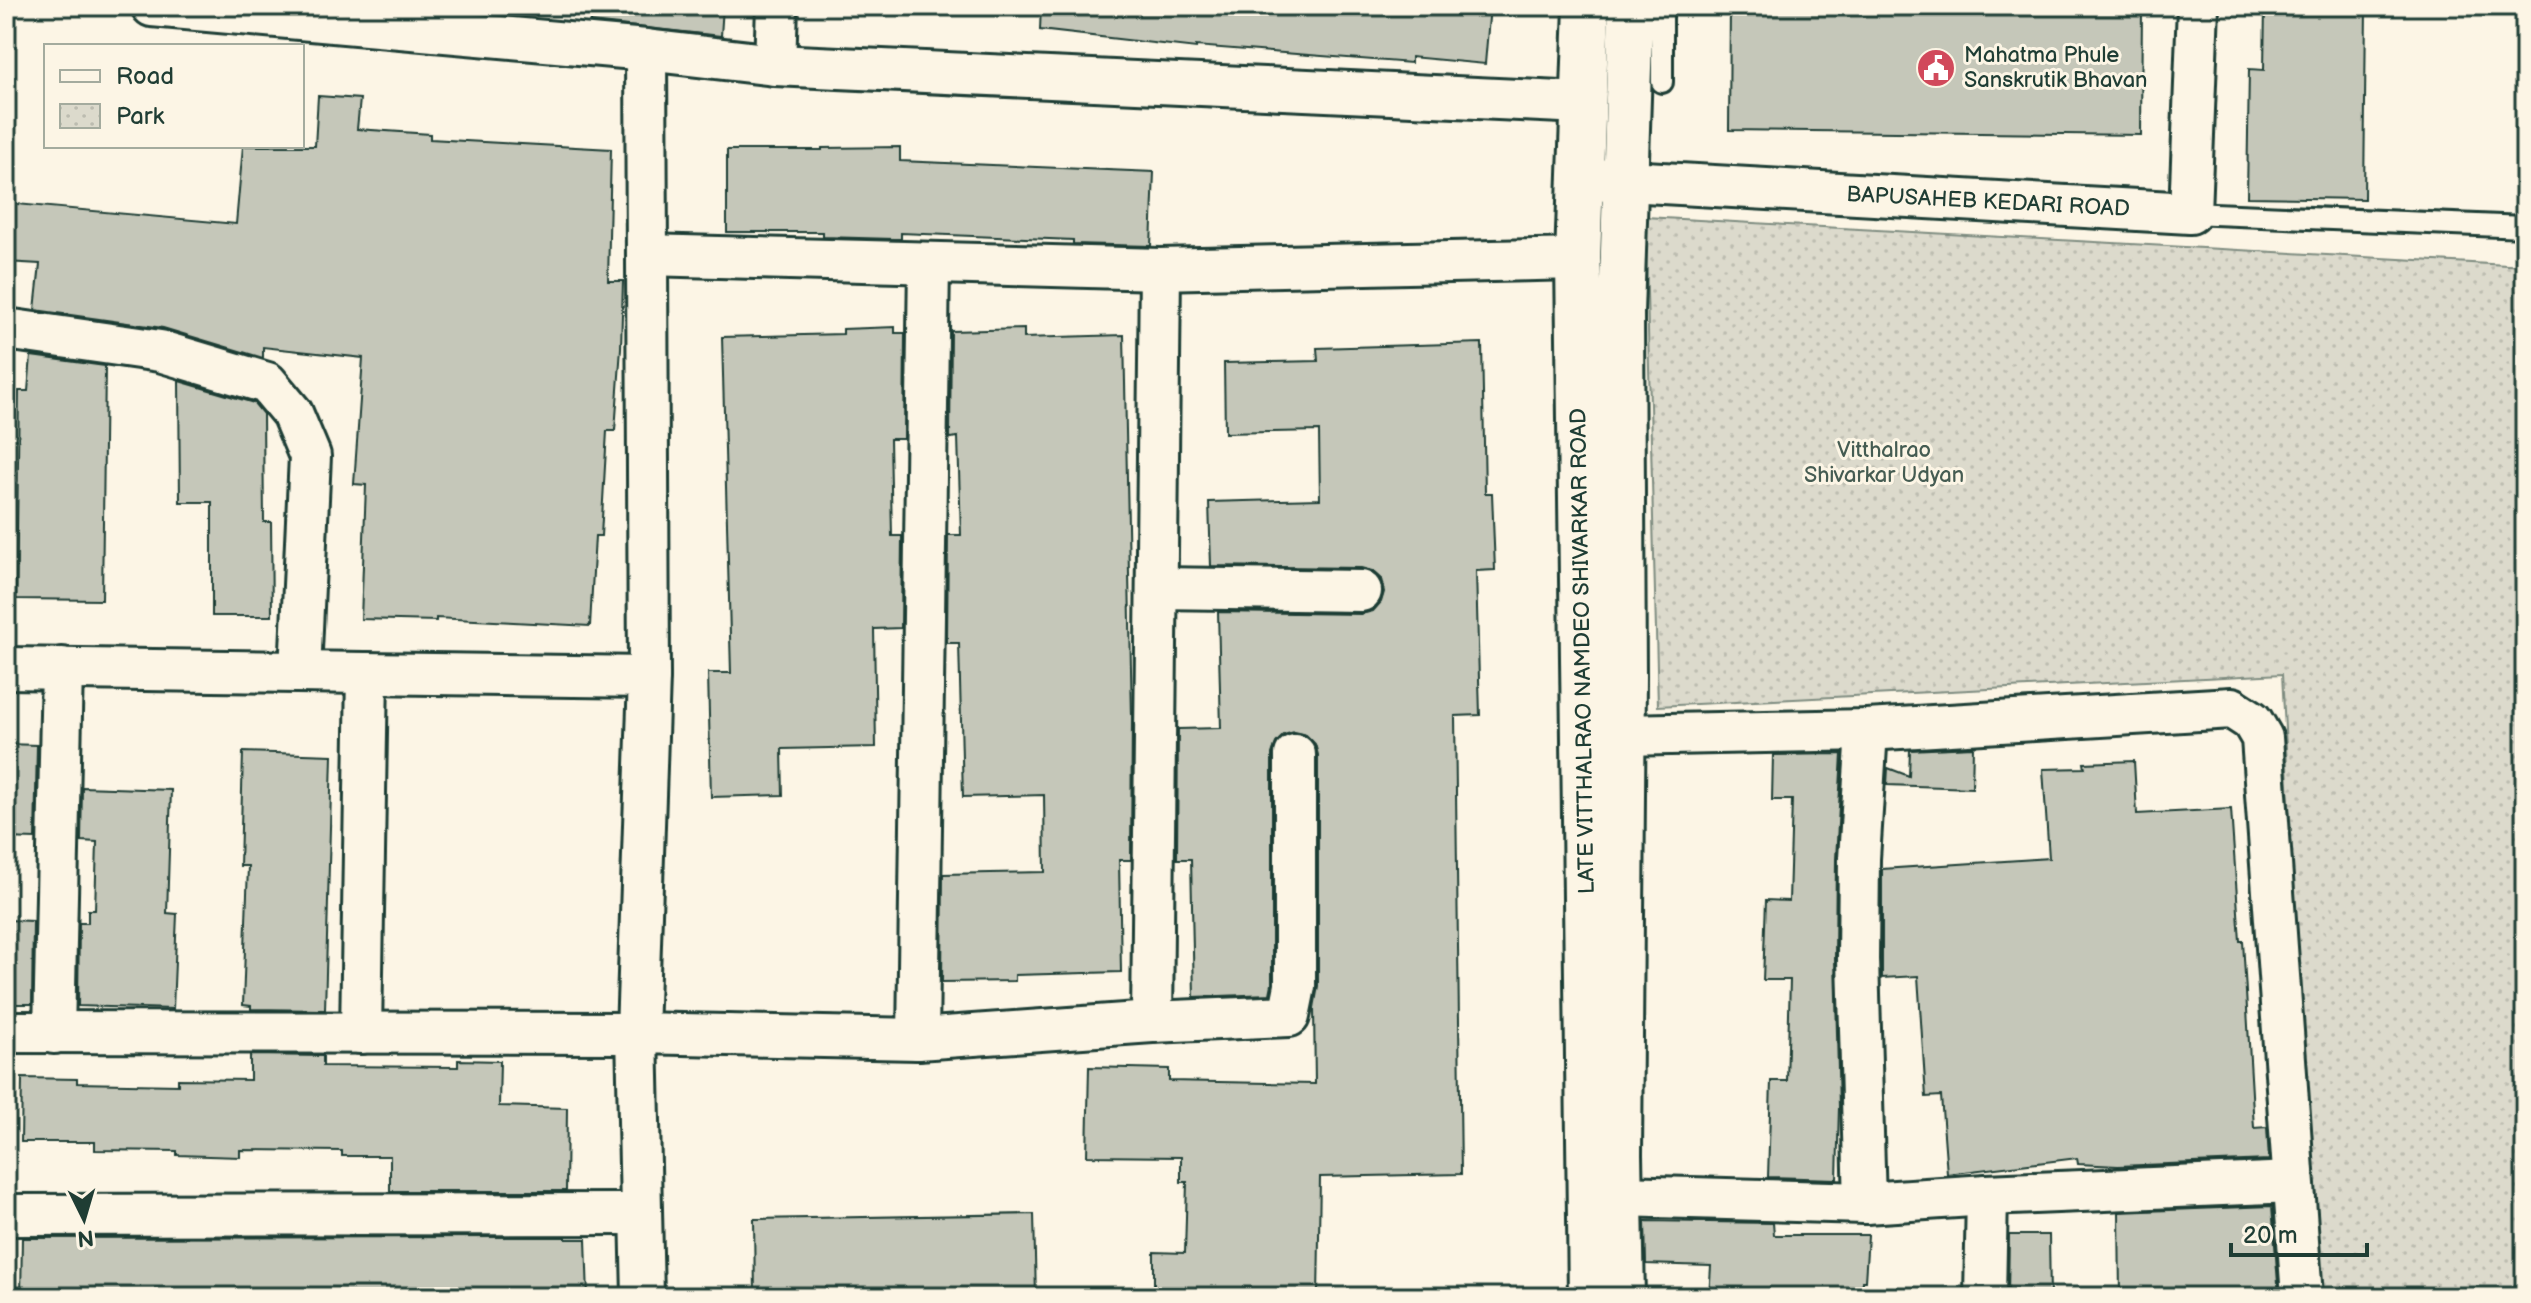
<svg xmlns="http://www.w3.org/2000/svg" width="2531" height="1303" viewBox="0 0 2531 1303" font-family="'Balsamiq Sans',sans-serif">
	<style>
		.park { fill: url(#park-dots); stroke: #7e8c80; stroke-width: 2 }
		.building { fill: #c5c7b9; stroke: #1f3d34; stroke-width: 2 }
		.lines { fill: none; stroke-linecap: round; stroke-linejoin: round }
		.lane-casing { stroke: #1f3d34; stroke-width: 26 }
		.street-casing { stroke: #1f3d34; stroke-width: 46 }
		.secondary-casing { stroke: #1f3d34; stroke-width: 50 }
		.lane { stroke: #fcf5e5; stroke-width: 20 }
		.street { stroke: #fcf5e5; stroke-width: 40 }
		.secondary { stroke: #fcf5e5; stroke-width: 44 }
		.labels { text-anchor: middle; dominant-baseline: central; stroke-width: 6; stroke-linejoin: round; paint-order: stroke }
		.poi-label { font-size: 22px; fill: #1f3d34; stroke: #fcf5e5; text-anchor: start }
		.street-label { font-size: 22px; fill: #1f3d34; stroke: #fcf5e5 }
		.park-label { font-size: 22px; fill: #455c52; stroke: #fcf5e5 }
	</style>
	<defs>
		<pattern id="park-dots" width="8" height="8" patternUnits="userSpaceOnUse" patternTransform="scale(2)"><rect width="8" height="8" fill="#dcdacc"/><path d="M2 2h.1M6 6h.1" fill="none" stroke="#bcbcb0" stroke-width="1.8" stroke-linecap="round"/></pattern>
	</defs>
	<rect width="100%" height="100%" fill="#fcf5e5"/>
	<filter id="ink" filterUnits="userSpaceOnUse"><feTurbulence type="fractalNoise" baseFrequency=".0125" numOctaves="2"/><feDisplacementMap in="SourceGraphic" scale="16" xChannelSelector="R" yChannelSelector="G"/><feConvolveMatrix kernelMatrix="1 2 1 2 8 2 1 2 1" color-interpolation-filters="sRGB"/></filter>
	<g filter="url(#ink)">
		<path class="park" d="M 1645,217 L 2525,266 L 2525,1297 L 2316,1297 L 2282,674 L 1658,706 Z"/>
		<g class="building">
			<path d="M 592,6 L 723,6 L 721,36 L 591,22 Z"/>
			<path d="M 1041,6 L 1490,6 L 1485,64 L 1411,57 L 1411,63 L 1196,46 L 1196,48 L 1040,30 Z"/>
			<path d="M 1730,6 L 2142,6 L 2141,135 L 1729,130 Z"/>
			<path d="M 2265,6 L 2366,6 L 2364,199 L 2247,197 L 2249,69 L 2264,70 Z"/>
			<path d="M 318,96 L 360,99 L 357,129 L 430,134 L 430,139 L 611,149 L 608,281 L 623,281 L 621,348 L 615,431 L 607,431 L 601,536 L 595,536 L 590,626 L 436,618 L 436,621 L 361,619 L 366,485 L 354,484 L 363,358 L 263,347 L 263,358 L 163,328 L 35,310 L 40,264 L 6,262 L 6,203 L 236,224 L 243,146 L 315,146 Z"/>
			<path d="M 900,147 L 900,161 L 1154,172 L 1151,246 L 1073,244 L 1073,240 L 901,233 L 901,239 L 894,239 L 823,237 L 823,232 L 727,232 L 727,150 L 822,150 L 822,148 Z"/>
			<path d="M 895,327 L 895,333 L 905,333 L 904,439 L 890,439 L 892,536 L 902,536 L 901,628 L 874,629 L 876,747 L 782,749 L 783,795 L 711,797 L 708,673 L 731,673 L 722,337 L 843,334 L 843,329 Z"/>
			<path d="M 1024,329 L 1024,338 L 1124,335 L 1132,717 L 1131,860 L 1119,860 L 1121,972 L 1015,975 L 1015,981 L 942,982 L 943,874 L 1045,872 L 1044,795 L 963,797 L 959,643 L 947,643 L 948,535 L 961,535 L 958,437 L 950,438 L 951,331 Z"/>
			<path d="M 1482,343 L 1485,493 L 1492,493 L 1495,570 L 1476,571 L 1480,715 L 1455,716 L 1461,1174 L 1320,1177 L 1318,1297 L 1154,1297 L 1154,1252 L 1185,1253 L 1187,1182 L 1181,1182 L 1181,1157 L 1087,1156 L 1089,1067 L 1169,1069 L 1169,1081 L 1315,1084 L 1314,1008 L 1318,986 L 1318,755 L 1315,744 L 1306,735 L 1294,732 L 1284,735 L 1276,743 L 1272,754 L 1272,984 L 1270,994 L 1194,997 L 1191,859 L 1177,859 L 1178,729 L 1221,728 L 1218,612 L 1361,614 L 1373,611 L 1381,602 L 1384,592 L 1381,579 L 1372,571 L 1361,568 L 1211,566 L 1209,502 L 1320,499 L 1319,431 L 1225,433 L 1224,363 L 1318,361 L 1317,348 Z"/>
			<path d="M 31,356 L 105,366 L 102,600 L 16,599 L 19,391 L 28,391 Z"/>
			<path d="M 179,381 L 254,403 L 263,414 L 264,522 L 271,522 L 272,616 L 212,616 L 212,502 L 180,502 Z"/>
			<path d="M 6,744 L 37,745 L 35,839 L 6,838 Z"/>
			<path d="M 1973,747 L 1972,788 L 1887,785 L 1888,768 L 1909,776 L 1910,750 Z"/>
			<path d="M 243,752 L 332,755 L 325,1010 L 251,1009 L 251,1006 L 243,1005 L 248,866 L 240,866 Z"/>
			<path d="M 1842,754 L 1836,859 L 1835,960 L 1839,1107 L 1837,1179 L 1768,1177 L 1771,1081 L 1787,1081 L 1790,980 L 1763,980 L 1766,900 L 1789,901 L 1792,800 L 1772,800 L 1773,755 Z"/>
			<path d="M 2134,761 L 2137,814 L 2231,809 L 2240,941 L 2243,941 L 2254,1128 L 2267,1127 L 2269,1160 L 2118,1166 L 2078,1164 L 2077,1158 L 1947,1174 L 1941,1096 L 1926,1097 L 1918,976 L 1882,978 L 1882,869 L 2049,858 L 2043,769 L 2085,768 L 2084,763 Z"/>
			<path d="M 82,787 L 171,790 L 167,913 L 177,914 L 173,1009 L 78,1006 L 79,923 L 88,923 L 88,910 L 95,910 L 97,842 L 81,841 Z"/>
			<path d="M 6,920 L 33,921 L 32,1004 L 6,1004 Z"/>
			<path d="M 250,1055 L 323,1056 L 323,1066 L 458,1067 L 458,1060 L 500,1061 L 499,1106 L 567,1108 L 566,1191 L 390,1191 L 390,1156 L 342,1156 L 342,1151 L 240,1150 L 240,1157 L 177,1155 L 177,1151 L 95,1150 L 95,1142 L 21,1142 L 22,1078 L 77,1079 L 77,1083 L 178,1085 L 178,1079 L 250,1080 Z"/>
			<path d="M 2272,1206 L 2279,1296 L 2120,1297 L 2119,1212 Z"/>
			<path d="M 1034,1214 L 1036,1297 L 755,1297 L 754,1219 Z"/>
			<path d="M 1645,1221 L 1773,1223 L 1774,1235 L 1868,1235 L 1865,1281 L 1862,1281 L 1861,1297 L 1709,1297 L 1711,1266 L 1646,1264 Z"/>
			<path d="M 2009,1235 L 2049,1235 L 2050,1297 L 2008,1297 Z"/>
			<path d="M 566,1237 L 566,1239 L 586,1239 L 588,1297 L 21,1297 L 22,1238 Z"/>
		</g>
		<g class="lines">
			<g class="lane-casing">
				<g id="lane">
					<path d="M 1662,6 L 1662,82"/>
					<path d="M 2190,213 L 2525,227"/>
				</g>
			</g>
			<g class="street-casing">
				<g id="street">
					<path d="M 152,6 L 646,50 L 775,65 L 777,6"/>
					<path d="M 775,65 L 1583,103"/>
					<path d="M 1592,179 L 2190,213 L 2198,6"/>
					<path d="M 647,255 L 1160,269 L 1578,259"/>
					<path d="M 6,329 L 160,351 L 267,383 L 292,413 L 310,456 L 300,672"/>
					<path d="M 1157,588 L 1361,591"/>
					<path d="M 6,668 L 649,677"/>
					<path d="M 1622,735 L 1867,730 L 2232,708 L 2252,721 L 2262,738 L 2302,1297"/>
					<path d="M 1152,1022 L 1160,269"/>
					<path d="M 6,1032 L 637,1033 L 918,1039 L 1152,1022 L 1289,1016 L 1295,986 L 1295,755"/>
					<path d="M 54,1033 L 62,668"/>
					<path d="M 361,1033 L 367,673"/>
					<path d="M 918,1039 L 929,263"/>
					<path d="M 1620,1196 L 1865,1203 L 1987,1195 L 2293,1182"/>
					<path d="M 1865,1203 L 1858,959 L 1859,859 L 1867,730"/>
					<path d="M 6,1215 L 641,1214"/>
					<path d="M 643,1297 L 637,1033 L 649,677 L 646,50"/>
					<path d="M 1985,1297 L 1987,1195"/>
				</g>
			</g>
			<g class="secondary-casing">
				<g id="secondary">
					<path d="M 1587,6 L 1578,259 L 1591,1297"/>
					<path d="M 1622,1297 L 1619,1155 L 1623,676 L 1621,313 L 1631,6"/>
				</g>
			</g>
			<use href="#lane" class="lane"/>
			<use href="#street" class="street"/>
			<use href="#secondary" class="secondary"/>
		</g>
	</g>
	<defs>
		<g id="civic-disc" transform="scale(2)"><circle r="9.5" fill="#d1495b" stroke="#fcf5e5"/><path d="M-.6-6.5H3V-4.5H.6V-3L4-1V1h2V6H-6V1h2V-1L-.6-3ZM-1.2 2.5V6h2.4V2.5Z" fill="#fff"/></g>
	</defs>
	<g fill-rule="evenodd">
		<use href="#civic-disc" x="1936" y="68"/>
	</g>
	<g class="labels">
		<g class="poi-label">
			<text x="1964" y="55">Mahatma Phule<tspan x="1964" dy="25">Sanskrutik Bhavan</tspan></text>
		</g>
		<g class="street-label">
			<text transform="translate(1988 202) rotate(3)">BAPUSAHEB KEDARI ROAD</text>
			<text transform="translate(1583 651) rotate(-91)">LATE VITTHALRAO NAMDEO SHIVARKAR ROAD</text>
		</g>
		<g class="park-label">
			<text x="1884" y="450">Vitthalrao<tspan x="1884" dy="25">Shivarkar Udyan</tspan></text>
		</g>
	</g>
	<rect width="2531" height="1303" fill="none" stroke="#fcf5e5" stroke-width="32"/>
	<rect x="16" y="16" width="2499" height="1271" fill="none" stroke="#1f3d34" stroke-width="3" filter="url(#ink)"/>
	<rect x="44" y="44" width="260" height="104" fill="#fcf5e5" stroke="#a4ab9e" stroke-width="2"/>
	<rect x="60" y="70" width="40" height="12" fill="#fcf5e5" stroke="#a4ab9e" stroke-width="2"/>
	<text x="116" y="84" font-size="24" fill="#1f3d34">Road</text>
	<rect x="60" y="104" width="40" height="24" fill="url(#park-dots)" stroke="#a4ab9e" stroke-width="2"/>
	<text x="116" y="124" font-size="24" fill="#1f3d34">Park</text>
	<g transform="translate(84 1219) rotate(175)" stroke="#fcf5e5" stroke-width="6" paint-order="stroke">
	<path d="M0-6L14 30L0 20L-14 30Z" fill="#1f3d34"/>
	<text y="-12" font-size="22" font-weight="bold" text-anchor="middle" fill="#1f3d34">N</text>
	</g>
	<path d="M2231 1243v12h136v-12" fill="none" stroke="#1f3d34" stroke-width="4"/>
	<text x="2243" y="1243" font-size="24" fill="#1f3d34" stroke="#fcf5e5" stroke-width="6" paint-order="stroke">20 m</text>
</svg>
